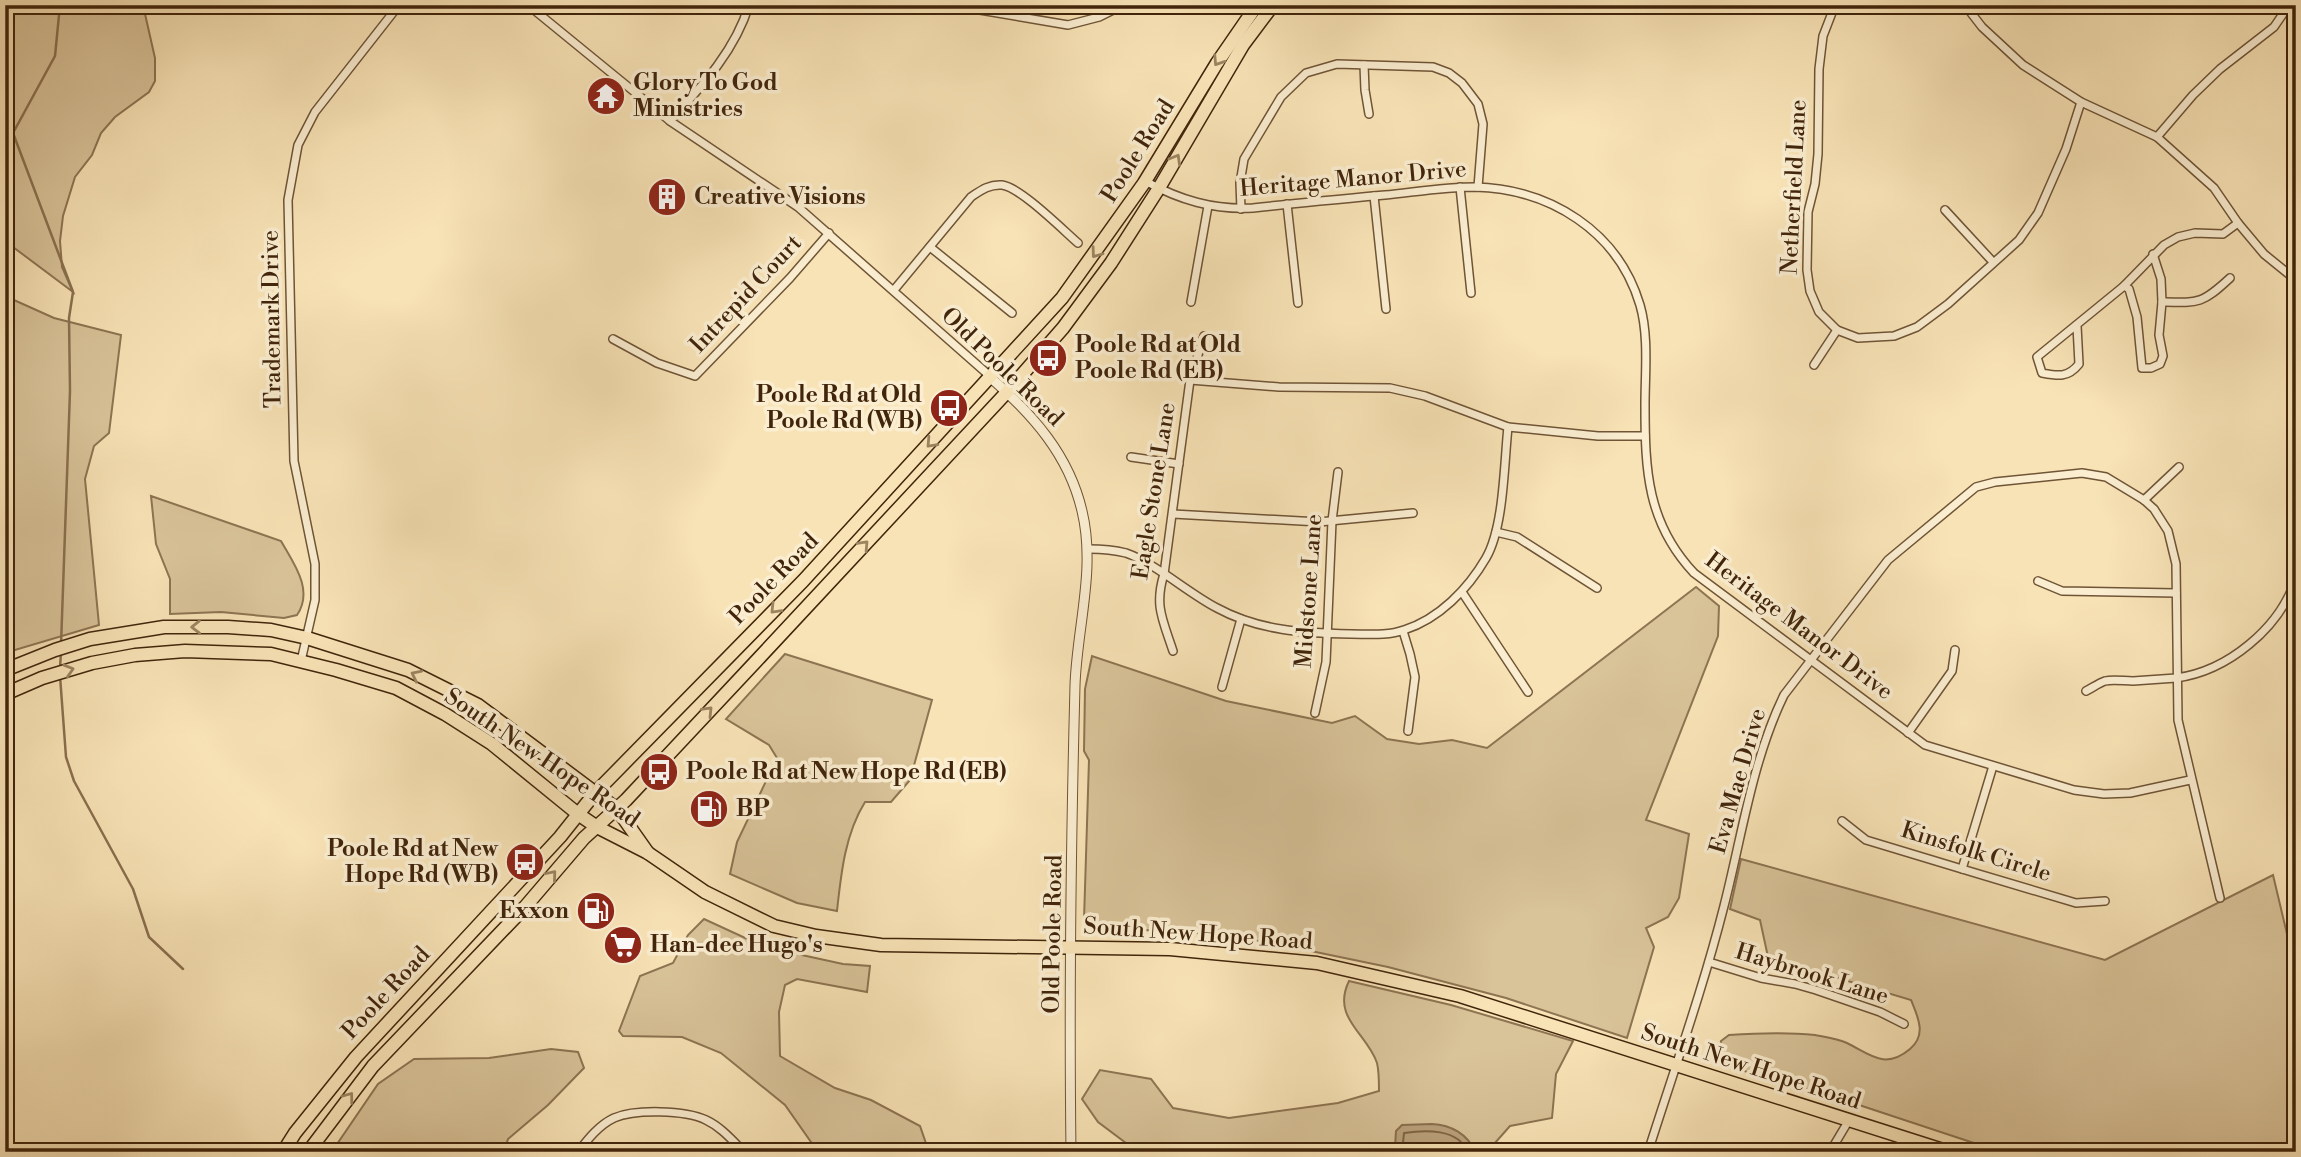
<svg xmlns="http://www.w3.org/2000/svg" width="2301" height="1157" viewBox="0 0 2301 1157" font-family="'Libre Bodoni',serif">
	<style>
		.green { fill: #d9c399; stroke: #8d7452; stroke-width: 2 }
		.water { fill: #baa27c; stroke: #8a704f; stroke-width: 2 }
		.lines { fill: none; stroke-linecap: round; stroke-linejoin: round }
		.shore { stroke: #7e6444; stroke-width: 2 }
		.stream { stroke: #8a704f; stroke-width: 2.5 }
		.minor-casing { stroke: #6f5436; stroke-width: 10 }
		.tertiary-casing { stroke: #6f5436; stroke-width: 11 }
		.primary-casing { stroke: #41250b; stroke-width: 15 }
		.minor { stroke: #faedd0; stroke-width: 7 }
		.tertiary { stroke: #faedd0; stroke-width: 9 }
		.primary { stroke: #f8e3b6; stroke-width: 12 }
		.oneway { stroke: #9c8460 }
		.labels { text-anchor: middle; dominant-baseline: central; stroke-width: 7; stroke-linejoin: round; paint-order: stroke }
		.poi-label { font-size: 23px; font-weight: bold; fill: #41250b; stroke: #faedd0; text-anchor: start }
		.street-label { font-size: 23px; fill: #41250b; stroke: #faedd0 }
	</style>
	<rect width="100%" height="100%" fill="#f8e3b6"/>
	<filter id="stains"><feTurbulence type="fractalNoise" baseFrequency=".00286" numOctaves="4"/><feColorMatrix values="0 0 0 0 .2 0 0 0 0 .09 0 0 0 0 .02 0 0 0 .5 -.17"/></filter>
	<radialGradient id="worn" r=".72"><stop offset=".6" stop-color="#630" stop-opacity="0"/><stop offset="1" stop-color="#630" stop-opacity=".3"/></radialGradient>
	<g class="green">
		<path d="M 5,5 L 143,5 L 155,58 L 155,81 L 149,92 L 115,117 L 101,133 L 92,155 L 75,177 L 63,216 L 60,241 L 62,267 L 73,292 L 5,241 Z"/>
		<path d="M 5,296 L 54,318 L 121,335 L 109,433 L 94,446 L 85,479 L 99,625 L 5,653 Z"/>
		<path d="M 151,496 L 281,541 C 294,564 314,590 297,615 L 284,618 L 221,612 L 170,614 L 170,579 L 156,544 Z"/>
		<path d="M 1696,587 L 1719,606 L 1718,636 L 1646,820 L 1689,834 L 1679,898 L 1668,917 L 1646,928 L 1654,947 L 1627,1038 L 1506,998 L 1388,967 L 1277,944 L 1182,931 L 1095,929 L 1084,920 L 1089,760 L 1084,751 L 1085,689 L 1092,656 L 1226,701 L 1332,723 L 1355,716 L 1387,739 L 1419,744 L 1452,740 L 1487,748 Z"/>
		<path d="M 785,654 L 932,700 L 910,780 L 891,802 L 865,802 C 845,834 841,874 837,911 L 797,903 L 730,874 L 737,842 L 777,758 L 769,745 L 726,719 Z"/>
		<path d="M 1741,859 L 2105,960 L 2273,875 L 2296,972 L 2296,1152 L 2001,1152 L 1850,1102 L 1717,1063 L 1721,1041 L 1729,1035 C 1757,1033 1787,1032 1815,1035 C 1825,1037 1838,1039 1847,1043 C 1871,1055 1885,1070 1910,1049 C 1927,1035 1918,1017 1911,1000 L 1768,957 L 1760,920 L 1730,909 Z"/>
		<path d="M 704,919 L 765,947 L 843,964 L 870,966 L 867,992 L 797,979 L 785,985 L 779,1012 L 780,1056 L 835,1088 L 871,1100 L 920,1126 L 929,1152 L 818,1152 L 785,1105 L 721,1053 L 682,1037 L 623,1036 L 619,1031 L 640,976 L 673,963 L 688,935 Z"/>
		<path d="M 1349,981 L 1451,1005 L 1573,1041 L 1556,1074 L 1552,1118 L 1510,1126 L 1487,1152 L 1138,1152 L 1098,1122 L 1082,1099 L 1100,1070 L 1151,1079 L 1173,1108 L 1229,1118 L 1338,1103 L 1379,1091 C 1379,1083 1379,1071 1377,1063 C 1367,1033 1331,1018 1349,981 Z"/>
		<path d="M 551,1049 L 578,1052 L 584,1068 L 548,1105 L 508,1139 L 504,1152 L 333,1150 L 378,1084 L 414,1059 L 489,1058 Z"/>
	</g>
	<path class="water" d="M 1432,1124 C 1451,1125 1468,1134 1475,1152 L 1397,1152 L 1395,1147 L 1396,1131 L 1402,1125 Z"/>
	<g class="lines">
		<path class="shore" d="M 1402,1152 L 1404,1133 C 1424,1130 1459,1128 1467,1152"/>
		<g class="stream">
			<path d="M 60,5 L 55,56 L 13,133 L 73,292 L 69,318 L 70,391 L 61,645"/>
			<path d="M 60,669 L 61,651"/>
			<path d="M 60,676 L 66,757 L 74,781 L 133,889 L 149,937 L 183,969"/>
		</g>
		<g class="minor-casing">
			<g id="minor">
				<path d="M 528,5 L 670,121 L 798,207 L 991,377"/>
				<path d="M 950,5 L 1068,25 L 1099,17 L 1123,5"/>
				<path d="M 1835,5 L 1823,36 L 1819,69 L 1818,154 L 1815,184 L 1808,212 L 1807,270 L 1810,291 L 1819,312 L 1837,330 L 1858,338 L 1894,336 L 1917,327 L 1948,304 L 2019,240 L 2038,213 L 2066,149 L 2081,102"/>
				<path d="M 1965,5 L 1982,27 L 2023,65 L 2081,102 L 2157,137 L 2214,188 L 2238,223 L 2264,254 L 2296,280"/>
				<path d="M 1364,65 L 1365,90 L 1369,114"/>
				<path d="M 670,121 C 702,86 735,51 749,5"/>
				<path d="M 2157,137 L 2193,95 L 2220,69 L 2274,27 L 2289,5"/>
				<path d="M 1145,181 C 1180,200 1213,210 1253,208 C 1297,203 1341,199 1385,195 C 1415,192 1445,187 1475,187 C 1550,189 1618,231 1640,305 C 1649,336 1645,373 1645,405 C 1645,470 1647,523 1694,573 L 1925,745 L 2074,790 L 2104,794 L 2130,793 L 2190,780"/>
				<path d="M 1460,187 L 1471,293"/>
				<path d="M 1374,196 L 1386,309"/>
				<path d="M 1287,204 L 1298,303"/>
				<path d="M 1241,209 L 1240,183 L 1244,159 L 1281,97 L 1306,73 L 1337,64 L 1433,67 L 1449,73 L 1462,83 L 1478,104 L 1483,124 L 1478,187"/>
				<path d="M 1945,210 L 1993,262"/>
				<path d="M 930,247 L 1012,313"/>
				<path d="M 2124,286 L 2129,289 L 2137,317 L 2142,368 L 2151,368 L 2160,364 L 2163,356 L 2159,335 L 2162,302 L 2161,279 L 2153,254"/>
				<path d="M 894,290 L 971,197 C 980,191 989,184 1002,185 C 1020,187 1063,230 1078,243"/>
				<path d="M 1191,302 L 1208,206"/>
				<path d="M 2162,302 C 2199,303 2202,304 2230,278"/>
				<path d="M 2077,326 L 2079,364 C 2068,378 2058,376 2042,373 L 2037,357 L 2124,286 L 2164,245 L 2178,237 L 2195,233 L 2223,234 L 2238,223"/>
				<path d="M 613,339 L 657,363 L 695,376 L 790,278 L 829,233"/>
				<path d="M 1814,365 L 1837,330"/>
				<path d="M 1190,380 L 1279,387 L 1390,388 L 1425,396 L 1508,427 L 1598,436 L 1645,436"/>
				<path d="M 1131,457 L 1179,464"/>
				<path d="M 2144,500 L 2179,467"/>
				<path d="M 1173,514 L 1319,522 L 1413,513"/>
				<path d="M 1496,532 L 1517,537 L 1597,588"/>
				<path d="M 1089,549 C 1101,549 1114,550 1126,553 C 1155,563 1188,593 1217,608 C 1259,631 1304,633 1351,634 C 1368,634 1388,636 1404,630 C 1439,619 1468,589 1486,558 C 1504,527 1504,464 1508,427"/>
				<path d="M 2038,581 L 2062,591 L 2176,593"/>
				<path d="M 1462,592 L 1528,692"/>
				<path d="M 1403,631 L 1410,654 L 1415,677 L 1408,731"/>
				<path d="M 1173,651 C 1163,620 1154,606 1164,574 L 1190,380 L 1204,336"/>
				<path d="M 301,661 L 315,600 L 315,564 L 294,461 L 288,200 L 298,145 L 315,112 L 399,5"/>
				<path d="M 1222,687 L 1241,619"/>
				<path d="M 2086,691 C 2092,688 2099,683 2105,681 C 2113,679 2124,681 2133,681 C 2147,680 2162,679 2176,678 C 2228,671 2280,628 2296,578"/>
				<path d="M 1315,713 L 1326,662 L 1332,521 L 1338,472"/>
				<path d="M 1908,733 L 1952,671 L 1955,650"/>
				<path d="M 1842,821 L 1866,840 L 1962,869 L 2076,903 L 2105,901"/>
				<path d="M 1962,869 L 1993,766"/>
				<path d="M 1709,962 L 1761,978 L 1795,984 L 1816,990 L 1880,1012 L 1904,1024"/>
				<path d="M 578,1152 C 588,1139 599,1125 614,1118 C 635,1109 685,1110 706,1120 C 721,1127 732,1140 744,1152"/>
				<path d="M 1648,1152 C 1674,1070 1703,989 1724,906 C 1742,836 1752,761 1784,695 L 1888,560 L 1976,487 L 1995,482 L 2082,473 L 2106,477 L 2144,500 L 2154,509 L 2168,531 L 2176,564 L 2178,720 L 2220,898"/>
				<path d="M 1830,1152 L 1849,1120"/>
			</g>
		</g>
		<g class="tertiary-casing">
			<path id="tertiary" d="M 991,378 C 1033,415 1069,455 1082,511 C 1096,569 1077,627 1075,685 C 1071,840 1069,996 1071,1152"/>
		</g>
		<g class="primary-casing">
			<g id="primary">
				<path d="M 5,670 L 55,650 L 90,639 L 164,627 L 228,627 L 271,630 L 307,638 L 408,670 L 478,705 L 617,809 L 648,853"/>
				<path d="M 5,694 L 42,678 L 92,663 L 135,655 L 185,651 L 271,654 L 336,670 L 396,688 L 445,714 L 492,744 L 578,814 L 597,827 L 648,853 L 705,892 L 774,926 L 816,936 L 881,945 L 1170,949 L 1317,963 L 1460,996 L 1949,1152"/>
				<path d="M 283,1152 L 295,1133 L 356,1057 L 560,837 L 595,793 L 803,581 L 1062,298 L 1144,183 L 1217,63 L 1257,5"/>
				<path d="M 308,1152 L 373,1066 L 525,907 L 584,838 L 626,800 L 760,657 L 1007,392 L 1063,328 L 1111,263 L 1159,188 L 1243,45 L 1273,5"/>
			</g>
		</g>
		<use href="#minor" class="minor"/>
		<use href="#tertiary" class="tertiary"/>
		<use href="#primary" class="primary"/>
	</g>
	<defs><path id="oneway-chevron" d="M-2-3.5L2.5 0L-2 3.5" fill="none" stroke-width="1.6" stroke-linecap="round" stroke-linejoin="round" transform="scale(1.75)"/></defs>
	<g class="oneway">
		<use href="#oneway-chevron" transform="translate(1218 61) rotate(123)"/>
		<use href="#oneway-chevron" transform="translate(1176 159) rotate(-60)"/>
		<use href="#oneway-chevron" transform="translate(1096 253) rotate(126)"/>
		<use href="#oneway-chevron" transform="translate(931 443) rotate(133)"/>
		<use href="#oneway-chevron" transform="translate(864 545) rotate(-47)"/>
		<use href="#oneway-chevron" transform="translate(775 609) rotate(134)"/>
		<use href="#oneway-chevron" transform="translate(196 627) rotate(179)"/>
		<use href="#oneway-chevron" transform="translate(69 670) rotate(-17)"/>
		<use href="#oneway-chevron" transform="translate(416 675) rotate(-154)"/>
		<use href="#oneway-chevron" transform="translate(708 711) rotate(-46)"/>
		<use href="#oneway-chevron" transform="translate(552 875) rotate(-50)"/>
		<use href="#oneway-chevron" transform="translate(349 1097) rotate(-53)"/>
	</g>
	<defs>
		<g id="temple-disc" transform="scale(2.0125)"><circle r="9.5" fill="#8f2418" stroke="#faedd0"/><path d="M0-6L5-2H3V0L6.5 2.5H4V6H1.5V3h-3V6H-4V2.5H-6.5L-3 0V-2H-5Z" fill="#fff"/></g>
		<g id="building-disc" transform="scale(2.0125)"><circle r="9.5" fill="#8f2418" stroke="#faedd0"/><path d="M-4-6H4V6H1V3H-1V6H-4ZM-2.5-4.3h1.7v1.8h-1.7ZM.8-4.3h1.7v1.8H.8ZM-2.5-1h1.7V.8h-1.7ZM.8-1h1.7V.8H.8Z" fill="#fff"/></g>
		<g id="bus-disc" transform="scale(2.0125)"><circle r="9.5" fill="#8f2418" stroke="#faedd0"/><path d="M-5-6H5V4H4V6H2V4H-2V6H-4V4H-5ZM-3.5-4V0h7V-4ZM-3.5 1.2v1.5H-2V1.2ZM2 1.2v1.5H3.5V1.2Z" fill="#fff"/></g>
		<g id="fuel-disc" transform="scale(2.0125)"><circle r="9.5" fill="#8f2418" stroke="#faedd0"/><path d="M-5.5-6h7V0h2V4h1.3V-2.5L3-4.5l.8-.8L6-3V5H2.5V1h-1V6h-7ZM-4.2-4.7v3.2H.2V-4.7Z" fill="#fff"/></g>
		<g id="supermarket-disc" transform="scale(2.0125)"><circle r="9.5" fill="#8f2418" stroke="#faedd0"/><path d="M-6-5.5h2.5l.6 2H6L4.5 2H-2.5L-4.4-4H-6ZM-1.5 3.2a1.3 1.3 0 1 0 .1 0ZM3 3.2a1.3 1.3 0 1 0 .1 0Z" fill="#fff"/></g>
	</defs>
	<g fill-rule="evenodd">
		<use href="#temple-disc" x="606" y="96"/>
		<use href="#building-disc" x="667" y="197"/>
		<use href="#bus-disc" x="1048" y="358"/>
		<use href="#bus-disc" x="949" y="408"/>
		<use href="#bus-disc" x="659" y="772"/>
		<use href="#fuel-disc" x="709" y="809"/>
		<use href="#bus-disc" x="525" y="862"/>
		<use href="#fuel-disc" x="596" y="911"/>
		<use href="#supermarket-disc" x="623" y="945"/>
	</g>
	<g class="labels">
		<g class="poi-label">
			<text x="633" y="83">Glory To God<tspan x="633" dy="26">Ministries</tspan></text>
			<text x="694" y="197">Creative Visions</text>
			<text x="1075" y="345">Poole Rd at Old<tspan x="1075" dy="26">Poole Rd (EB)</tspan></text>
			<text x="922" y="395" text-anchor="end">Poole Rd at Old<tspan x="922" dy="26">Poole Rd (WB)</tspan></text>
			<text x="686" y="772">Poole Rd at New Hope Rd (EB)</text>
			<text x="736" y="809">BP</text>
			<text x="498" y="849" text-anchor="end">Poole Rd at New<tspan x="498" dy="26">Hope Rd (WB)</tspan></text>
			<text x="569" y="911" text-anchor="end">Exxon</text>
			<text x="650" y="945">Han-dee Hugo's</text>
		</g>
		<g class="street-label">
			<text transform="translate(1138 151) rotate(-58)">Poole Road</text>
			<text transform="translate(1353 179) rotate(-5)">Heritage Manor Drive</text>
			<text transform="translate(1794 187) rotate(-87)">Netherfield Lane</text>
			<text transform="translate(746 294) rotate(-47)">Intrepid Court</text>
			<text transform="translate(272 319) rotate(-91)">Trademark Drive</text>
			<text transform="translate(1002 367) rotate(44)">Old Poole Road</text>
			<text transform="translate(1154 491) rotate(-81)">Eagle Stone Lane</text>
			<text transform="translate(774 579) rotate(-46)">Poole Road</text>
			<text transform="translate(1309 591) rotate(-86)">Midstone Lane</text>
			<text transform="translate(1799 626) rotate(37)">Heritage Manor Drive</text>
			<text transform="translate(542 758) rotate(34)">South New Hope Road</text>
			<text transform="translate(1738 781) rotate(-74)">Eva Mae Drive</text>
			<text transform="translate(1976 852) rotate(17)">Kinsfolk Circle</text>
			<text transform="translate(1053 934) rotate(-89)">Old Poole Road</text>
			<text transform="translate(1198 934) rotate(4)">South New Hope Road</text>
			<text transform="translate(1812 974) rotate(17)">Haybrook Lane</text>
			<text transform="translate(386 993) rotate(-47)">Poole Road</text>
			<text transform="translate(1751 1067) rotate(18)">South New Hope Road</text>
		</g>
	</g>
	<rect width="2301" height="1157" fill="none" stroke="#f8e3b6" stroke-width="28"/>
	<rect x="7" y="7" width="2287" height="1143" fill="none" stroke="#41250b" stroke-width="3.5"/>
	<rect x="14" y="14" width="2273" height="1129" fill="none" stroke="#41250b" stroke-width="2"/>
	<rect width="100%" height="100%" filter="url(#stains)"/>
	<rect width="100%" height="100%" fill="url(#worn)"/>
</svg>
